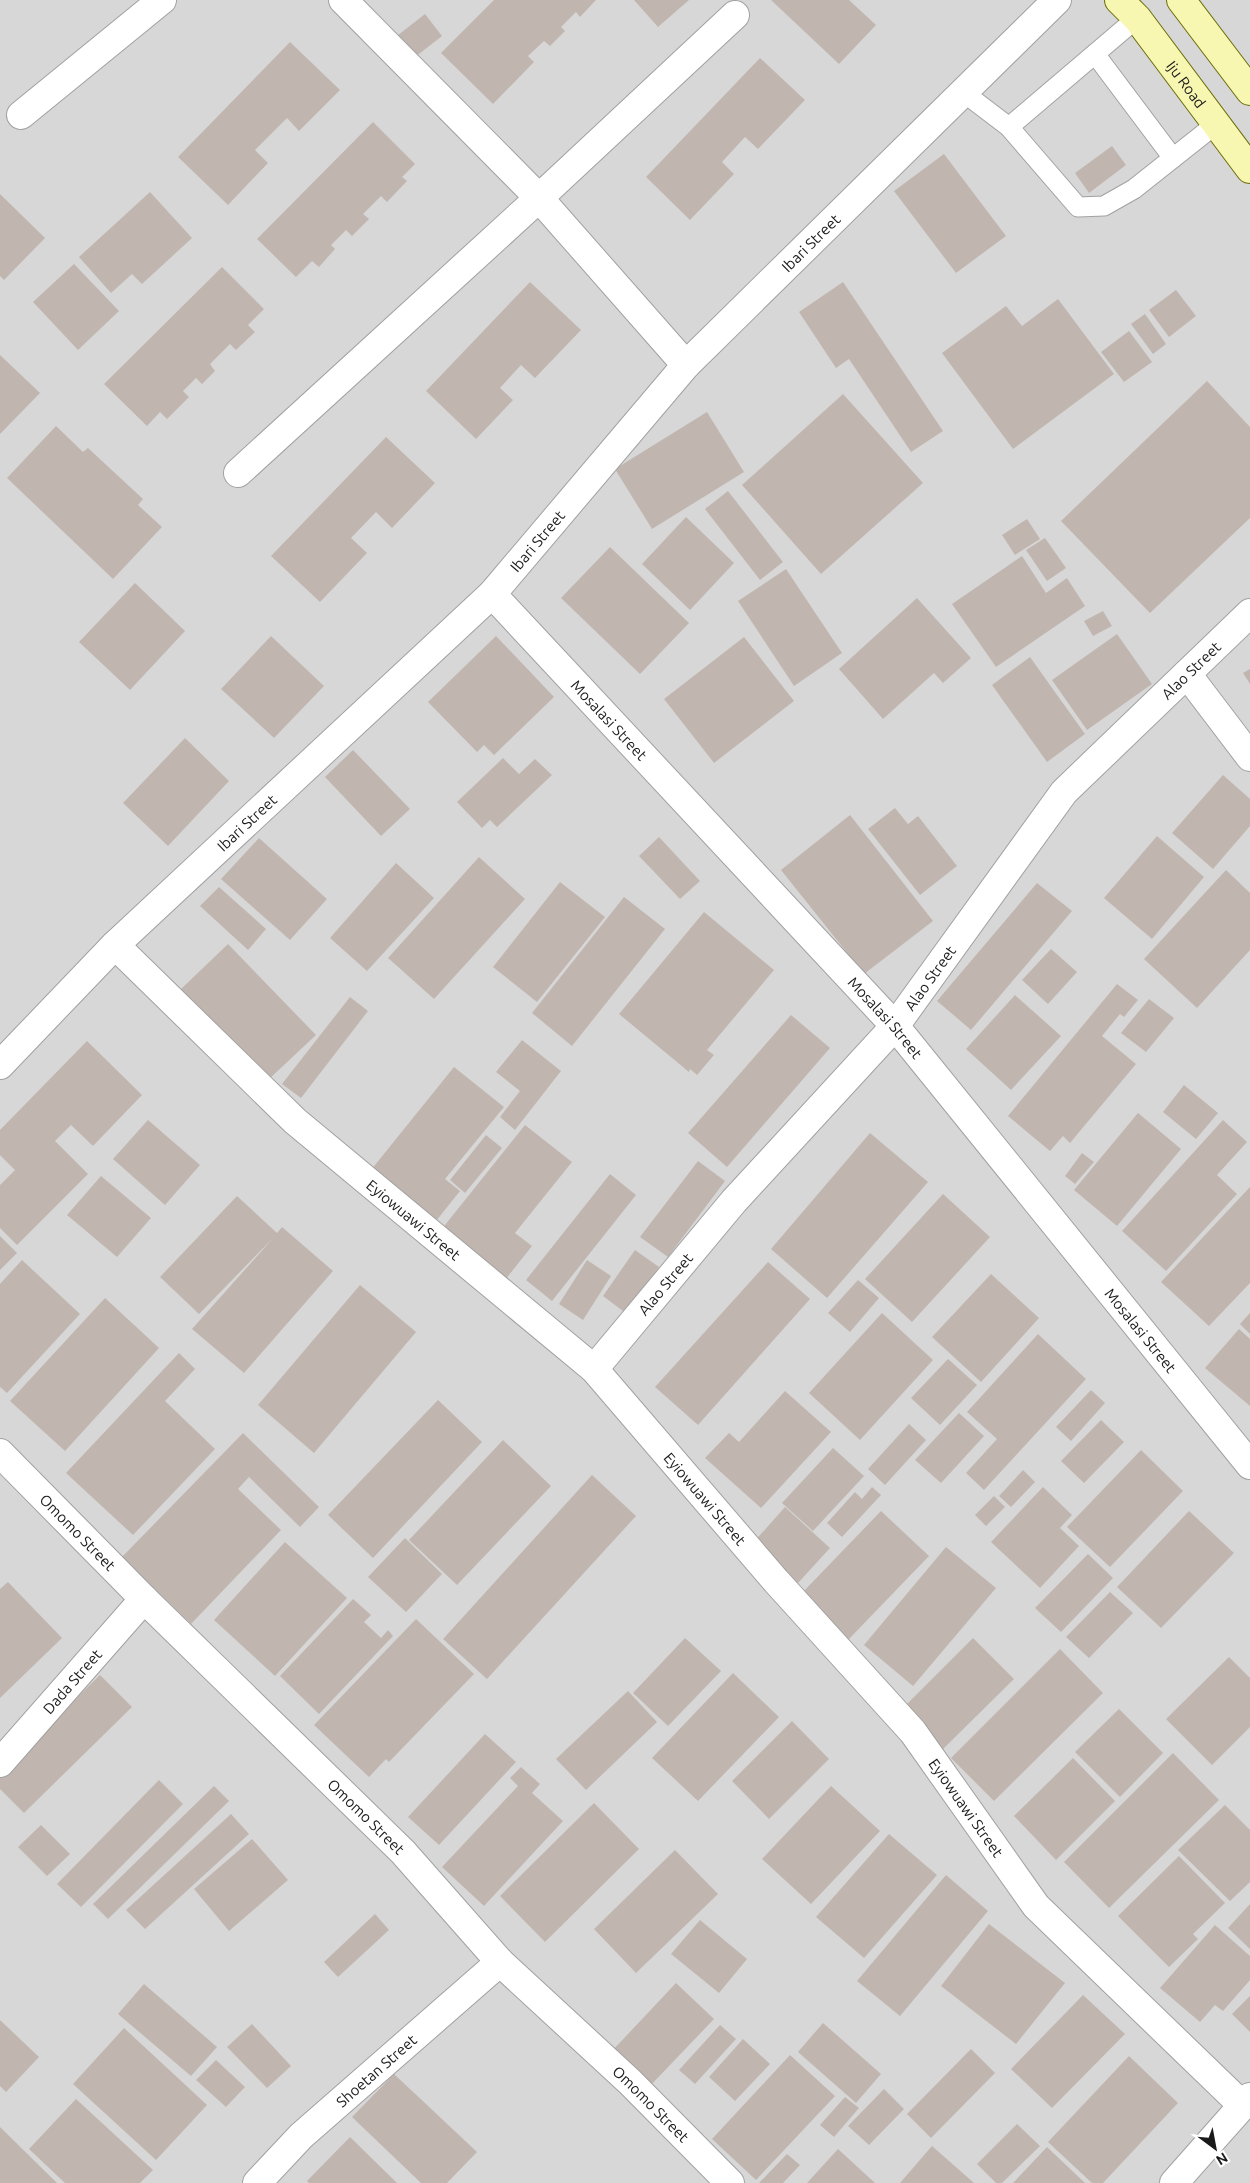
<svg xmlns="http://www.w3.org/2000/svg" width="1250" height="2183" viewBox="0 0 1250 2183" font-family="Ubuntu,sans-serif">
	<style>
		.residential { fill: #d8d7d7 }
		.building { fill: #c0b6af }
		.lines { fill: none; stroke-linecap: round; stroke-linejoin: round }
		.service-casing { stroke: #a1a1a1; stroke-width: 21 }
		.minor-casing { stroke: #a1a1a1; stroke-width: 30 }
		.secondary-casing { stroke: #686c06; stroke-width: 30 }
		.service { stroke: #fff; stroke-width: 19 }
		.minor { stroke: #fff; stroke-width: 28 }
		.secondary { stroke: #f8f7b2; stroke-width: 28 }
		.labels { text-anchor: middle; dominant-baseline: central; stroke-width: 4.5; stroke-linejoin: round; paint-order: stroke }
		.street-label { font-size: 15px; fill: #1a1a1a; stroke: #fff }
	</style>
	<rect width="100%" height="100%" fill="#ece7e0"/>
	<rect class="residential" x="0" y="0" width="1250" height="2183"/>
	<g class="building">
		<path d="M 494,0 L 596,0 L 580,17 L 576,12 L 561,27 L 565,31 L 550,46 L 544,41 L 528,56 L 534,62 L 493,104 L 441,53 Z"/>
		<path d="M 634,0 L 689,0 L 658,27 Z"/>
		<path d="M 771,0 L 849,0 L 876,25 L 839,64 Z"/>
		<path d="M 425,14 L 442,36 L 410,61 L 393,39 Z"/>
		<path d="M 290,42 L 340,90 L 299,131 L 287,118 L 255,150 L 268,163 L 228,205 L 178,157 Z"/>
		<path d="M 760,58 L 805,100 L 758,149 L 745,137 L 722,162 L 734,174 L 690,220 L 646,177 Z"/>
		<path d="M 373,122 L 415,164 L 402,177 L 407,181 L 387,202 L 381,196 L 363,214 L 369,219 L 352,236 L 346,230 L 331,245 L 335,249 L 319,267 L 312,261 L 296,277 L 257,239 Z"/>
		<path d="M 1112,146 L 1126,165 L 1089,193 L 1075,173 Z"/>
		<path d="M 944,154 L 1006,236 L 956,273 L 894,191 Z"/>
		<path d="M 150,192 L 192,238 L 142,284 L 132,274 L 111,293 L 79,257 Z"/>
		<path d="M 0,194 L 45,238 L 4,280 L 0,276 Z"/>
		<path d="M 74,264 L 119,311 L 78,350 L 33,302 Z"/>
		<path d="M 222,267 L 264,309 L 248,325 L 255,332 L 236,350 L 230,344 L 210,364 L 215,371 L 202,384 L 196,378 L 183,391 L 189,397 L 167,419 L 160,412 L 147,426 L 104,384 Z"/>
		<path d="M 530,282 L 581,330 L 535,378 L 521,365 L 500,388 L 513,400 L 476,439 L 426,391 Z"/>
		<path d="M 843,282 L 943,431 L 911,452 L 849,359 L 836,368 L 799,312 Z"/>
		<path d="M 1176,290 L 1196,316 L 1169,337 L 1149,310 Z"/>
		<path d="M 1058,299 L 1114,374 L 1013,449 L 942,353 L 1006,306 L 1022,326 Z"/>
		<path d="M 1145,314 L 1166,344 L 1153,354 L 1131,324 Z"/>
		<path d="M 1129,331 L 1152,362 L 1124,382 L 1101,352 Z"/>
		<path d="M 0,355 L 40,393 L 0,434 Z"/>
		<path d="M 1207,381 L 1250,427 L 1250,518 L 1150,613 L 1061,521 Z"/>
		<path d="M 843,394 L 923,483 L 821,574 L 742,485 Z"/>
		<path d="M 707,412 L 744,472 L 652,529 L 615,469 Z"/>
		<path d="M 56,426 L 83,452 L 88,448 L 143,499 L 138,505 L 162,527 L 113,579 L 7,478 Z"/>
		<path d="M 386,437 L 435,483 L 392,528 L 376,512 L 351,538 L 367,553 L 320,602 L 271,556 Z"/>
		<path d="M 728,491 L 783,562 L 760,580 L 705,509 Z"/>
		<path d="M 686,517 L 734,563 L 690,610 L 642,564 Z"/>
		<path d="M 1027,519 L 1040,539 L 1015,555 L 1002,535 Z"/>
		<path d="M 1045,538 L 1066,568 L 1047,581 L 1026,550 Z"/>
		<path d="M 610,547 L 689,623 L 640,674 L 561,598 Z"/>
		<path d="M 1022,556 L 1046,593 L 1067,578 L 1085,606 L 996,667 L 952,604 Z"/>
		<path d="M 786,569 L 842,653 L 794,686 L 738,601 Z"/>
		<path d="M 135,583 L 185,631 L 130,690 L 79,642 Z"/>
		<path d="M 917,598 L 971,658 L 943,683 L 934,673 L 883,719 L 839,669 Z"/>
		<path d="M 1103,611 L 1112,626 L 1093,636 L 1084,621 Z"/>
		<path d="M 1117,634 L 1152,684 L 1087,730 L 1052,680 Z"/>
		<path d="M 271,636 L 324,686 L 274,738 L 221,689 Z"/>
		<path d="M 496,636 L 554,697 L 494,755 L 484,745 L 477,752 L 428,702 Z"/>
		<path d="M 744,637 L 794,701 L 714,763 L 664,699 Z"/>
		<path d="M 1030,657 L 1085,734 L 1047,762 L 992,685 Z"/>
		<path d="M 1250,669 L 1250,684 L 1243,673 Z"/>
		<path d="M 185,738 L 229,781 L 168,846 L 123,803 Z"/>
		<path d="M 353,750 L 410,809 L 381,836 L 325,777 Z"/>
		<path d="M 503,758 L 519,774 L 535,759 L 552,775 L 497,827 L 490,820 L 482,828 L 457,802 Z"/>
		<path d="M 1223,775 L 1250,799 L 1250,826 L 1213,869 L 1172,833 Z"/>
		<path d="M 895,808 L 908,824 L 918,816 L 957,866 L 920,895 L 868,829 Z"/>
		<path d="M 850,815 L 933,921 L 864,974 L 781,870 Z"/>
		<path d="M 1157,836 L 1204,877 L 1152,939 L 1104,898 Z"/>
		<path d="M 659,837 L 700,881 L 680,899 L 639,856 Z"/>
		<path d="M 259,838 L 327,899 L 290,940 L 221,879 Z"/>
		<path d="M 479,857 L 525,899 L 434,999 L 388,958 Z"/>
		<path d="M 396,863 L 434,898 L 367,971 L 330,938 Z"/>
		<path d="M 1226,870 L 1250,893 L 1250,950 L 1197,1008 L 1144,959 Z"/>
		<path d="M 560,882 L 605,917 L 537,1002 L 493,967 Z"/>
		<path d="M 1037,883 L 1072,911 L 971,1030 L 937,1001 Z"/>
		<path d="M 219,887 L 266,929 L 248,950 L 200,906 Z"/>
		<path d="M 624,897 L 665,929 L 572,1046 L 532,1013 Z"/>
		<path d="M 704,912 L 774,970 L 707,1050 L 714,1055 L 697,1075 L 690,1069 L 689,1072 L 619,1014 Z"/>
		<path d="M 228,944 L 316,1035 L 267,1081 L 180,990 Z"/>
		<path d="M 1051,949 L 1077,972 L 1048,1004 L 1022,980 Z"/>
		<path d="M 1117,984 L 1138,1000 L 1124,1017 L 1120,1014 L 1102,1036 L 1136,1064 L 1070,1143 L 1063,1136 L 1050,1151 L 1008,1116 Z"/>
		<path d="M 1015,995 L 1061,1036 L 1011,1090 L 966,1049 Z"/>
		<path d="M 350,997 L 368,1011 L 301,1098 L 282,1084 Z"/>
		<path d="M 1149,999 L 1174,1018 L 1146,1052 L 1121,1033 Z"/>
		<path d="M 791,1015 L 830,1048 L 727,1167 L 688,1133 Z"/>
		<path d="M 522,1040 L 561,1071 L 515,1130 L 500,1117 L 520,1091 L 496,1072 Z"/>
		<path d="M 87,1041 L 142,1095 L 93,1146 L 71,1125 L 55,1141 L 88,1174 L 17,1245 L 0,1228 L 0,1185 L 15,1170 L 0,1155 L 0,1130 Z"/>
		<path d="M 454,1067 L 504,1107 L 445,1179 L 460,1191 L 436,1221 L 371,1170 Z"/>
		<path d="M 1184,1085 L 1218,1113 L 1196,1139 L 1163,1112 Z"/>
		<path d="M 1138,1113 L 1181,1149 L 1117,1226 L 1074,1190 Z"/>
		<path d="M 148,1120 L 200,1165 L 165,1205 L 113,1159 Z"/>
		<path d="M 1223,1120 L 1247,1142 L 1217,1175 L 1237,1194 L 1166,1271 L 1122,1231 Z"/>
		<path d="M 525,1125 L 572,1162 L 515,1233 L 532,1246 L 505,1280 L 441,1230 Z"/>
		<path d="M 870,1133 L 928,1182 L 827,1298 L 771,1249 Z"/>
		<path d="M 486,1135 L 502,1148 L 465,1193 L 450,1180 Z"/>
		<path d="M 1082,1153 L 1094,1162 L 1075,1184 L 1065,1176 Z"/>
		<path d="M 698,1161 L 725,1181 L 668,1257 L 640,1237 Z"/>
		<path d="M 610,1174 L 636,1195 L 552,1301 L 526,1280 Z"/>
		<path d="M 101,1176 L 151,1218 L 117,1257 L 67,1215 Z"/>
		<path d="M 1250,1187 L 1250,1283 L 1209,1326 L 1161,1282 Z"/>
		<path d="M 943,1194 L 990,1237 L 912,1322 L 865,1279 Z"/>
		<path d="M 237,1196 L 277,1233 L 282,1227 L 333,1271 L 244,1373 L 192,1329 L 274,1237 L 199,1314 L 160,1277 Z"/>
		<path d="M 0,1236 L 17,1253 L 0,1270 Z"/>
		<path d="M 635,1250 L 659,1267 L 627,1314 L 603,1296 Z"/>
		<path d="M 22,1260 L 80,1314 L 7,1393 L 0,1387 L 0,1284 Z"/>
		<path d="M 587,1260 L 611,1276 L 583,1320 L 559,1304 Z"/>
		<path d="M 768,1262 L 810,1299 L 698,1425 L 655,1387 Z"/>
		<path d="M 991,1274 L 1039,1318 L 981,1382 L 932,1337 Z"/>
		<path d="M 858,1280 L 879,1298 L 850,1332 L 828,1313 Z"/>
		<path d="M 360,1285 L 416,1332 L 314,1453 L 258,1405 Z"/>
		<path d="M 105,1298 L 159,1348 L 65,1451 L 10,1401 Z"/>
		<path d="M 882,1313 L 933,1360 L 860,1440 L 809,1393 Z"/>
		<path d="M 1250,1313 L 1250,1334 L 1240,1324 Z"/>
		<path d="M 1239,1329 L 1250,1339 L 1250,1406 L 1205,1368 Z"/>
		<path d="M 1038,1334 L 1086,1379 L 984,1490 L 966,1473 L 997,1439 L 967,1412 Z"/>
		<path d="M 179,1353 L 195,1369 L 165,1401 L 215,1449 L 133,1535 L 66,1473 Z"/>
		<path d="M 948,1359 L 977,1385 L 940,1425 L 911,1398 Z"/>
		<path d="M 1091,1390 L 1105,1403 L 1071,1441 L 1056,1427 Z"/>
		<path d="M 785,1391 L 831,1432 L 761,1508 L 705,1458 L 729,1433 L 739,1442 Z"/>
		<path d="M 438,1400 L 482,1442 L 373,1558 L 328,1515 Z"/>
		<path d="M 959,1413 L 984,1436 L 941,1483 L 915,1460 Z"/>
		<path d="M 1101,1420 L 1124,1442 L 1084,1483 L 1061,1461 Z"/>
		<path d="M 909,1424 L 926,1440 L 885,1485 L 868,1469 Z"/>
		<path d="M 243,1433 L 319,1507 L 300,1527 L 249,1477 L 238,1489 L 281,1530 L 191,1624 L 122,1557 Z"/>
		<path d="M 503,1440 L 551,1486 L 457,1585 L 409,1540 Z"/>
		<path d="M 833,1448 L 864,1476 L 813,1531 L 782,1503 Z"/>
		<path d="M 1141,1450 L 1183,1491 L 1110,1567 L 1067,1527 Z"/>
		<path d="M 1023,1470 L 1035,1482 L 1011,1507 L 999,1496 Z"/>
		<path d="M 592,1475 L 636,1516 L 487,1679 L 443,1639 Z"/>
		<path d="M 872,1487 L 881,1495 L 842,1537 L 827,1523 L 855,1492 L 862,1499 Z"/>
		<path d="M 1043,1487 L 1072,1515 L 1060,1528 L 1079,1546 L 1040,1588 L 991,1542 Z"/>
		<path d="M 994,1496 L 1005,1507 L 986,1526 L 975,1515 Z"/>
		<path d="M 785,1507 L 830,1548 L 798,1583 L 753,1543 Z"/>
		<path d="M 881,1511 L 929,1556 L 848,1640 L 801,1594 Z"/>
		<path d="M 1189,1511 L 1234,1553 L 1161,1628 L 1117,1587 Z"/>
		<path d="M 405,1538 L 442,1574 L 406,1612 L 368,1577 Z"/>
		<path d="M 285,1542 L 347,1598 L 275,1676 L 214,1620 Z"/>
		<path d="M 946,1547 L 996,1588 L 913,1686 L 864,1645 Z"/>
		<path d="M 1088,1554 L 1113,1578 L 1061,1632 L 1035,1608 Z"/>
		<path d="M 8,1582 L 62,1638 L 0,1698 L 0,1589 Z"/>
		<path d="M 1110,1592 L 1133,1613 L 1089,1658 L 1066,1637 Z"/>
		<path d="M 353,1599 L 371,1615 L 364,1622 L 381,1638 L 388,1630 L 393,1636 L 319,1714 L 280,1676 Z"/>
		<path d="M 416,1619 L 474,1674 L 389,1762 L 386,1759 L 369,1777 L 314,1725 Z"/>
		<path d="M 685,1638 L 721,1671 L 668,1726 L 633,1693 Z"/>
		<path d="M 973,1638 L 1014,1679 L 942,1750 L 902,1709 Z"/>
		<path d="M 1060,1649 L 1103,1693 L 994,1801 L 951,1758 Z"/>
		<path d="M 1229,1657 L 1250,1678 L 1250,1727 L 1212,1765 L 1166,1719 Z"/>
		<path d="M 733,1673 L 779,1717 L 698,1801 L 652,1758 Z"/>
		<path d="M 100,1675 L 132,1707 L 24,1813 L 0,1789 L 0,1773 Z"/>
		<path d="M 628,1691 L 657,1722 L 586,1790 L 556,1759 Z"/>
		<path d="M 1119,1709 L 1163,1753 L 1120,1797 L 1075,1752 Z"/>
		<path d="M 792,1721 L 829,1759 L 769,1819 L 732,1781 Z"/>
		<path d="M 485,1734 L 516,1762 L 439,1845 L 408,1817 Z"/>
		<path d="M 1173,1753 L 1219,1800 L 1109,1908 L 1064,1862 Z"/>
		<path d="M 1073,1758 L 1115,1801 L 1056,1860 L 1014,1816 Z"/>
		<path d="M 521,1767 L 540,1784 L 532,1793 L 563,1821 L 484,1906 L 442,1867 L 518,1786 L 510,1778 Z"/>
		<path d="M 159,1780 L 183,1804 L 81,1907 L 57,1884 Z"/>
		<path d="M 214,1786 L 229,1801 L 108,1919 L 93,1904 Z"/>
		<path d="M 831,1786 L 880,1831 L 811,1904 L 762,1859 Z"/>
		<path d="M 594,1803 L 639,1849 L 545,1942 L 500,1896 Z"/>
		<path d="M 1225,1805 L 1250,1830 L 1250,1882 L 1230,1901 L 1178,1850 Z"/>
		<path d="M 231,1814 L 249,1834 L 145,1929 L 126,1910 Z"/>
		<path d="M 41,1825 L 70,1854 L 47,1876 L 18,1847 Z"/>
		<path d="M 889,1834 L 937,1875 L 864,1958 L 816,1917 Z"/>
		<path d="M 252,1839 L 288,1880 L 229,1931 L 194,1889 Z"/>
		<path d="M 675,1850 L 718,1894 L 636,1973 L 594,1929 Z"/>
		<path d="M 1179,1856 L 1225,1903 L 1193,1934 L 1198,1939 L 1169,1967 L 1118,1916 Z"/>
		<path d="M 946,1875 L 988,1911 L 900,2016 L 857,1981 Z"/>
		<path d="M 1250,1904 L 1250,1949 L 1228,1928 Z"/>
		<path d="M 375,1914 L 389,1930 L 338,1977 L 324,1962 Z"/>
		<path d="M 700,1920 L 747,1959 L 719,1993 L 671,1954 Z"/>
		<path d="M 989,1924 L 1065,1983 L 1016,2044 L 941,1986 Z"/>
		<path d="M 1215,1925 L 1250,1956 L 1250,1980 L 1223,2011 L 1215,2005 L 1200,2022 L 1160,1988 Z"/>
		<path d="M 676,1983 L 714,2019 L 649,2087 L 612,2051 Z"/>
		<path d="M 144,1984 L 217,2047 L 191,2076 L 118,2014 Z"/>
		<path d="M 1083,1995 L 1125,2034 L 1052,2108 L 1011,2069 Z"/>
		<path d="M 1250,1996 L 1250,2032 L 1232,2014 Z"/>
		<path d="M 0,2020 L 39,2057 L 6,2092 L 0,2086 Z"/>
		<path d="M 823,2023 L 881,2074 L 856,2103 L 798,2052 Z"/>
		<path d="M 252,2024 L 291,2066 L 267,2088 L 227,2047 Z"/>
		<path d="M 720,2025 L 736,2039 L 695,2084 L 679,2070 Z"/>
		<path d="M 124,2028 L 207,2105 L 156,2160 L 73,2084 Z"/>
		<path d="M 743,2039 L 770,2064 L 735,2101 L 709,2077 Z"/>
		<path d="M 971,2049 L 995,2073 L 931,2138 L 907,2114 Z"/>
		<path d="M 790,2055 L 835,2096 L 756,2180 L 712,2139 Z"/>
		<path d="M 1129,2056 L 1178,2103 L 1103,2183 L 1092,2183 L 1048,2142 Z"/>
		<path d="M 216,2060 L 245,2087 L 226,2107 L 196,2080 Z"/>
		<path d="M 394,2074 L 477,2152 L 447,2183 L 421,2183 L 352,2117 Z"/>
		<path d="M 884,2089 L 904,2109 L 869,2145 L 848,2126 Z"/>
		<path d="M 845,2097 L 859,2108 L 834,2137 L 820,2125 Z"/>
		<path d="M 76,2099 L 153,2170 L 140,2183 L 65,2183 L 29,2149 Z"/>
		<path d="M 1017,2124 L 1040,2146 L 1002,2183 L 996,2183 L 977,2164 Z"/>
		<path d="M 0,2127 L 57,2183 L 0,2183 Z"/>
		<path d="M 350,2137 L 397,2183 L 309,2183 L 307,2181 Z"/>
		<path d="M 932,2146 L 974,2183 L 900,2183 Z"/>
		<path d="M 1047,2147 L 1085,2183 L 1013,2183 Z"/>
		<path d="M 838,2149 L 875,2183 L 807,2183 Z"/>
		<path d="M 787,2154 L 800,2165 L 783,2183 L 759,2183 Z"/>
	</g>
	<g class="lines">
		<g class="service-casing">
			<g id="service">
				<path d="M 1095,54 L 1173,158"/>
				<path d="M 963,92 L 1009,127 L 1078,207 L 1104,206 L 1134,189 L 1216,124"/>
				<path d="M 1009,127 L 1137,18"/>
			</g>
		</g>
		<g class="minor-casing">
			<g id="minor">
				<path d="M 343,0 L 539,198 L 686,365"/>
				<path d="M 21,115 L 162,0"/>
				<path d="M 238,473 L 539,198 L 735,15"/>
				<path id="s1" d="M 492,594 L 895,1026 L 1250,1465"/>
				<path d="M 1187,674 L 1250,757"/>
				<path id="s2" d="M 115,945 L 295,1121 L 594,1369 L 776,1581 L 913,1732 L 1036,1906 L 1242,2105"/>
				<path id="s3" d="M 0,1065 L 115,945 L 492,594 L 686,365 L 1057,0"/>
				<path id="s4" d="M 594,1369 L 734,1201 L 895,1026 L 1064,792 L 1250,613"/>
				<path id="s5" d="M 0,1453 L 144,1599 L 403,1852 L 500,1962 L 630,2082 L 730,2183"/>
				<path id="s6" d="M 0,1763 L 144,1599"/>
				<path id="s7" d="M 257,2183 L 301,2136 L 500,1962"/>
				<path d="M 1174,2183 L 1250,2097"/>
			</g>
		</g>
		<g class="secondary-casing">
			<g id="secondary">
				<path id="s8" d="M 1119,0 L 1137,18 L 1250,169"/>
				<path d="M 1181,0 L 1250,91"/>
			</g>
		</g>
		<use href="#service" class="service"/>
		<use href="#minor" class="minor"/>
		<use href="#secondary" class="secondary"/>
	</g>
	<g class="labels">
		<g class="street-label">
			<text stroke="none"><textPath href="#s8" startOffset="108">Iju Road</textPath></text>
			<text stroke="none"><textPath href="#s3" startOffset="1156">Ibari Street</textPath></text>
			<text stroke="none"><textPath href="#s3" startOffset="751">Ibari Street</textPath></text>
			<text stroke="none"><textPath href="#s4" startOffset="921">Alao Street</textPath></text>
			<text stroke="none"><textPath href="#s1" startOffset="172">Mosalasi Street</textPath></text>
			<text stroke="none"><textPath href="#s3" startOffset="346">Ibari Street</textPath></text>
			<text stroke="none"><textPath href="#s4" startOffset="516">Alao Street</textPath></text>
			<text stroke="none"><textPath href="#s1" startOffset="578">Mosalasi Street</textPath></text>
			<text stroke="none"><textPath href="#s2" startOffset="406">Eyiowuawi Street</textPath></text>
			<text stroke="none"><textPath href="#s4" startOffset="111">Alao Street</textPath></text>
			<text stroke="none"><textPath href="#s1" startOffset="982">Mosalasi Street</textPath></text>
			<text stroke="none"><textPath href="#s2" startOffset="811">Eyiowuawi Street</textPath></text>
			<text stroke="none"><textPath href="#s5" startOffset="111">Omomo Street</textPath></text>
			<text stroke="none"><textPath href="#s6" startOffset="109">Dada Street</textPath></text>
			<text stroke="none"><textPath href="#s2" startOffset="1216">Eyiowuawi Street</textPath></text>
			<text stroke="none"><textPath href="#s5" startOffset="516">Omomo Street</textPath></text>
			<text stroke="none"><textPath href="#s7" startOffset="164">Shoetan Street</textPath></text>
			<text stroke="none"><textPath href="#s5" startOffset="921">Omomo Street</textPath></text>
		</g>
	</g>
	<g transform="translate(1215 2148) rotate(148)" stroke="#ffffff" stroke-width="4" paint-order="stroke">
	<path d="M0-4L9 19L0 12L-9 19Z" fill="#1a1a1a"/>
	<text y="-8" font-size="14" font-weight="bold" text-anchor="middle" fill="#1a1a1a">N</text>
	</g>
</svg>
